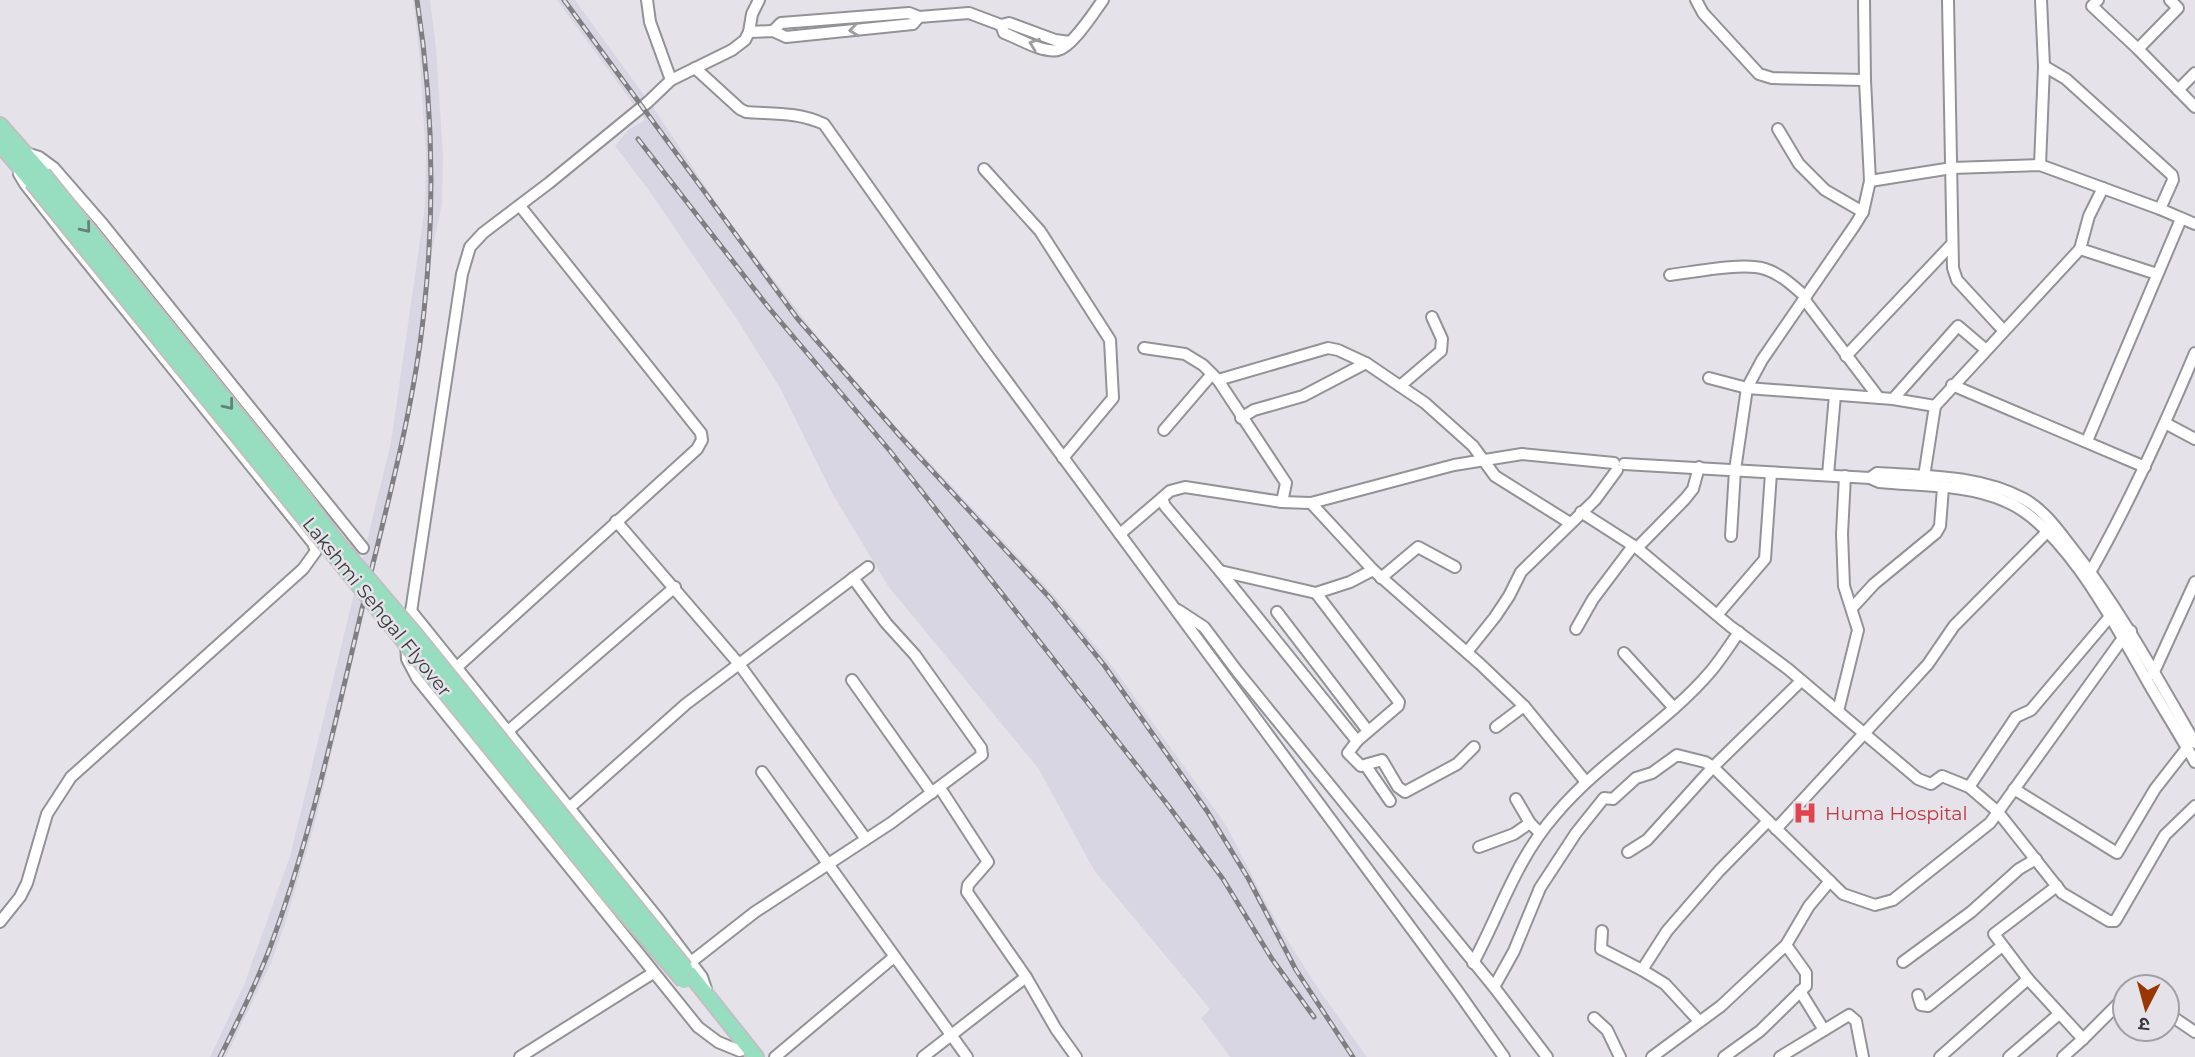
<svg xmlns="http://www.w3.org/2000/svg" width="2195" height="1057" viewBox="0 0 2195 1057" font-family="Montserrat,'Noto Sans Devanagari',sans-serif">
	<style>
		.built { fill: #d9d6e3 }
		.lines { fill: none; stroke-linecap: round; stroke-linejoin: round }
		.minor-casing { stroke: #939297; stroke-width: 14 }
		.major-casing { stroke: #c0c0c1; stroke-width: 18 }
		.minor { stroke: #fff; stroke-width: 10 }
		.major { stroke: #97dec0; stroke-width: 14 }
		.rail-casing { stroke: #7f7e82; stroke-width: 5 }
		.rail { stroke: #e5e3e9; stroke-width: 2.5; stroke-dasharray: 8; stroke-linecap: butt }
		.major-bridge-casing { stroke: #c0c0c1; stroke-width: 18; stroke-linecap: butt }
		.major-bridge { stroke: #97dec0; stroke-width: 14 }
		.oneway { stroke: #9d9d9e }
		.oneway2 { stroke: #648478 }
		.labels { text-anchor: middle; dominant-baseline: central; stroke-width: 5; stroke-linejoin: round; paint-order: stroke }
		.street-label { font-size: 19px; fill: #3b3b3d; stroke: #e5e3e9 }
		.health-label { font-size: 19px; fill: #be3a42; stroke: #e5e3e9; text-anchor: start }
	</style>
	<rect width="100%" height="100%" fill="#e5e3e9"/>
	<g class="built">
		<path d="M 413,0 L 430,0 L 436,48 L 443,156 L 442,204 L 432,251 L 422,347 L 404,443 L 315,823 L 285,924 L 271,963 L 226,1057 L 210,1057 L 244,985 L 290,856 L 391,442 L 425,206 L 426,157 L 419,49 Z"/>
		<path d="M 557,0 L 575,0 L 657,113 L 723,213 L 824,345 L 877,406 L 1054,595 L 1113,667 L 1226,825 L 1277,923 L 1317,987 L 1367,1057 L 1230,1057 L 1201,1018 L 1210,1009 L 1094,870 L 1038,768 L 888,586 L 832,493 L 780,388 L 738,321 L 648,189 L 615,146 L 628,130 L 645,120 Z"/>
	</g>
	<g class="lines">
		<g class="minor-casing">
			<g id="minor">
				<path d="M 647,0 L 650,22 L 671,80"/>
				<path d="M 1696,0 L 1703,13 L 1759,74 L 1772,78 L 1865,80"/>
				<path d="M 1948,0 L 1953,268 L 1957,280 L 2003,330"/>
				<path d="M 2098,0 L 2092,6 L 2138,49 L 2178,8 L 2170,0"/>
				<path d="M 1001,25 L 1004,33 C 1018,38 1042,53 1058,50 C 1073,46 1094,12 1103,0"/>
				<path d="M 773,31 L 781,23 L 909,13 L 919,17 L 969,13 L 1001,25 L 1009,23 L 1055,40 L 1070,42"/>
				<path d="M 749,32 L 773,31 L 786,37 L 913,24 L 919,17"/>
				<path d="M 2138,49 L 2195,107"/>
				<path d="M 2044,66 L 2066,79 L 2172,175 L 2173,180 L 2160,209"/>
				<path d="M 695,68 L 740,109 L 746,112 C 774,114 798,112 824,124 L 983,349 L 1456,989 L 1504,1057"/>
				<path d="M 2178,90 L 2195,73"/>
				<path d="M 1778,129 L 1799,164 L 1825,190 L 1863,212"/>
				<path d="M 26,153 L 39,157 L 54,168 L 101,222 L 363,548"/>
				<path d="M 2040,165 L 2044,66 L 2041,0"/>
				<path d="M 984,169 L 1040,231 L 1110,340 L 1113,398 L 1063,458"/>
				<path d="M 1870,181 L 1952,168 L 2040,165 L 2160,209 L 2195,224"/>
				<path d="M 2103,188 L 2089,216 L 2080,249 L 2157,274"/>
				<path d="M 1670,275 C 1694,272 1743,262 1765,269 C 1781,274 1793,286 1806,297"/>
				<path d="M 1804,299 L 1879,398"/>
				<path d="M 1144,348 L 1185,354 L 1203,365 L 1218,380 L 1286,483 L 1282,502"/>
				<path d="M 1846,356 L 1952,244"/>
				<path d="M 1709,378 L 1747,388 L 1893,399 L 1935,406 L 2080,249"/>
				<path d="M 1218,380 L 1328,348 L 1338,350 L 1366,363 L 1425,403 L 1473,446 L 1495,476 L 1570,523"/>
				<path d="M 1952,385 L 2145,467"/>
				<path d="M 1400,386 L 1441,351 L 1442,339 L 1432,317"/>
				<path d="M 1893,399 L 1958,326 L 1985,349"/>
				<path d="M 1241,418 L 1254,410 L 1303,396 L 1366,363"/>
				<path d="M 2165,423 L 2195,439"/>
				<path d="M 1164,430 L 1212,374"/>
				<path d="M 2087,441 L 2181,219"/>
				<path d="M 1624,464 L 1870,478 L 1879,482 C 1920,486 1967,484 2005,501 C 2064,525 2118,630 2149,684 C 2164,710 2180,735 2195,762"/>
				<path d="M 1828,475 L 1835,395"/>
				<path d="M 1870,478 L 1877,473 C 1926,476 1980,475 2024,499 C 2044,510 2058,530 2072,548 C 2120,609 2156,676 2195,743"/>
				<path d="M 1923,483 L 1935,406"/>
				<path d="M 1311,503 L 1373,570 L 1480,664 L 1524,706 L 1586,782"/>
				<path d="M 1581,512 L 1637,548 L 1730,626 L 1788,669 L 1918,779 L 1931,784 L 1942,776 L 1969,787 L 1998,812 L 2062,893 L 2109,921 L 2115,921 L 2117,918 L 2165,835 L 2195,806"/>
				<path d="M 616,521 L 739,664 L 866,839"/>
				<path d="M 1120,534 L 1162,498"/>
				<path d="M 1731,536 L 1735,470 L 1747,388 L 1762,360 L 1855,225 L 1863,212 L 1870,181 L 1865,80 L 1864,0"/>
				<path d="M 1637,548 L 1685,499 L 1693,489 L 1699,467"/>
				<path d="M 1373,570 L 1350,582 L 1316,593 L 1220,571 L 1165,506 L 1162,498 L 1170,491 L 1185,487 L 1282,502 L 1311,503 L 1454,465 L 1522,454 L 1614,463"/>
				<path d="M 1220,571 L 1357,741 L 1348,753 L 1361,766 L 1382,760 L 1398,787 L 1405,792 L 1457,764 L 1474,747"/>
				<path d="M 2088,576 C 2129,504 2163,429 2195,353"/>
				<path d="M 1381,578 L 1418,547 L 1455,567"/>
				<path d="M 1316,593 L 1399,702 L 1398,706 L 1357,741"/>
				<path d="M 1852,608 L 1874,584 L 1936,533 L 1940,526 L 1943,488"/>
				<path d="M 1178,610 L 1204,627 L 1237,671 L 1494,987 L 1547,1057"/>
				<path d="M 411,611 L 660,921 L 702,977 L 706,989"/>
				<path d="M 1277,612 L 1368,731"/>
				<path d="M 1717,615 L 1765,559 L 1771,473"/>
				<path d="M 1576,629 L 1593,599 L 1633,546"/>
				<path d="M 1467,652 L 1495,617 L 1509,596 L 1521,572 L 1595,500 L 1617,470"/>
				<path d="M 1624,653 L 1674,708"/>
				<path d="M 456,668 L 697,449 L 702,440 L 701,433 L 520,206"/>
				<path d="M 2153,674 L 2195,582"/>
				<path d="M 852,680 L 932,793"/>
				<path d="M 1801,681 L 1713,767 L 1843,894 L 1875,905 L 1893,900 L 1990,823 L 2123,638 L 2131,631"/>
				<path d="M 1838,711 L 1858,630 L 1844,586 L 1842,534 L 1845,476"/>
				<path d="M 1496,727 L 1524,706"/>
				<path d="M 507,732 L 675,587"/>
				<path d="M 1366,766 L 1390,801"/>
				<path d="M 762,772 L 967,1057"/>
				<path d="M 1969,787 L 2016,717 L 2031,710 L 2113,613"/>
				<path d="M 940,788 L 988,862 L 968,885 L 967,892 L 1026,977 L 1056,1029 L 1076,1057"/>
				<path d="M 2014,789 L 2117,853 L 2155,789 L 2187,748"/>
				<path d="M 1516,799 L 1530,823"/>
				<path d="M 568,809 L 686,704 L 868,567"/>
				<path d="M 1776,829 L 1907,687 L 1928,664 L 1954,626 L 2050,529"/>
				<path d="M 1479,847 L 1514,834 L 1530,823 L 1540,833"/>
				<path d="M 0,922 L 20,897 L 27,883 L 47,814 L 71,777 L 303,569 L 316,551 L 313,543 L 65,235 L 25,184 L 19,174"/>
				<path d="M 1602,931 L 1601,949 L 1642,970 L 1667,931 L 1719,871 L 1768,821"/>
				<path d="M 691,962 L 755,912 L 891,823 L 982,755 L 981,748 L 915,655 L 886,623 L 853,578"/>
				<path d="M 1903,962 L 1971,912 L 2019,869 L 2036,859"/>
				<path d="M 1473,963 C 1501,911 1515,861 1555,815 C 1601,760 1665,725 1711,671 C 1721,659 1730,645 1739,632"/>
				<path d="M 1642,970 L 1665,984 L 1699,1021"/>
				<path d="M 2028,979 L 2083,1039 L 2125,997"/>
				<path d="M 1494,987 L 1514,951 L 1540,888 L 1576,833 L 1604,798 L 1613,799 L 1636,778 L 1652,773 L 1677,755 L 1705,762 L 1713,767 L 1647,840 L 1628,852"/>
				<path d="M 1800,991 L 1824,1030"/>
				<path d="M 1918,995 L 1921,1005 L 1928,1006 L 2002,946"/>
				<path d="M 2167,1013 L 2195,1032"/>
				<path d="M 1594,1018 L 1607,1030 L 1620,1057"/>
				<path d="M 740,1051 L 718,1042 L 698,1027 L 417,678 L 407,659 L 406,645 L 462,274 L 470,247 L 483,233 L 549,183 L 648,102 L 671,80 L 732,50 L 745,40 L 749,32 L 752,14 L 759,0"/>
				<path d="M 520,1057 L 653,973"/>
				<path d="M 775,1057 L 894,957"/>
				<path d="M 923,1057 L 1026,977"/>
				<path d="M 1652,1057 L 1721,1006 L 1786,945 L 1809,906 L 1830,881"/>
				<path d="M 1724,1057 L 1760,1031 L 1806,986 L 1806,973 L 1786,945"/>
				<path d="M 1780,1057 L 1849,1015 L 1856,1021 L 1863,1057"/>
				<path d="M 1940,1057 L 2028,979 L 1994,934 L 2057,886"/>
				<path d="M 2009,1057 L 2059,1014"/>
				<path d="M 2063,1057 L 2083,1039"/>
			</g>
		</g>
		<g class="major-casing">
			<g id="major">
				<path d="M 0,125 L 43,174"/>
				<path d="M 0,144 L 32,182"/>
				<path d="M 690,974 L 756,1057"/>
			</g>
		</g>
		<use href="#minor" class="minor"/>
		<use href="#major" class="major"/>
		<g class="rail-casing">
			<g id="rail">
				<path d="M 564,0 L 797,318 L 900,436 L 1050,598 L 1104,665 L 1207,811 L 1248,878 L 1296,970 L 1353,1057"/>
				<path d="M 638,139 L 769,308 L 890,451 L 1167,804 L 1223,879 L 1272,959 L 1314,1017"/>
				<path d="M 220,1057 C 237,1023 254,988 268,953 C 308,847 332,736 358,626 C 382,522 413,417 424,311 C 435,208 433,102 417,0"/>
			</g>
		</g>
		<use href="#rail" class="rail"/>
		<g class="major-bridge-casing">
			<g id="major-bridge">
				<path d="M 43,174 L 304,498 L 335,540 L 414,633 L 685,968"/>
				<path d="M 32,182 L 612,898 L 684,981"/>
			</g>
		</g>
		<use href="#major-bridge" class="major-bridge"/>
	</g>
	<defs><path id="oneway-chevron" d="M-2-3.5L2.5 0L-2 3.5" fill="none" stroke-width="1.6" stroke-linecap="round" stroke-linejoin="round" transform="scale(1.75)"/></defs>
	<g class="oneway">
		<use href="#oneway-chevron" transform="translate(854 30) rotate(174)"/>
		<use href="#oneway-chevron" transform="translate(1034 44) rotate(-160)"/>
	</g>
	<g class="oneway2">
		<use href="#oneway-chevron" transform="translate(86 228) rotate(51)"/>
		<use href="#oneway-chevron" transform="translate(229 405) rotate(51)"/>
	</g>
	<defs>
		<g id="hospital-bare" transform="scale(1.89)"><path d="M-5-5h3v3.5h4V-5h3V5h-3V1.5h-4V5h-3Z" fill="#e0444e" stroke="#e5e3e9" stroke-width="2.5" paint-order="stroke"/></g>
	</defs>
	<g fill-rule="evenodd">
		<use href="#hospital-bare" x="1805" y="813"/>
	</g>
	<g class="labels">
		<g class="street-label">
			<text transform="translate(377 607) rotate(51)">Lakshmi Sehgal Flyover</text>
		</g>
		<g class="health-label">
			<text x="1825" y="813">Huma Hospital</text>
		</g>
	</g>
	<g transform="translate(2146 1008) rotate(186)"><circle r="33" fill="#e5e3e9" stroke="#a1a0a4" stroke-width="2"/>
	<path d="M0-5L12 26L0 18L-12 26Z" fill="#9a3504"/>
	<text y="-10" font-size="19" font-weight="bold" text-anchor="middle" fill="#3b3b3d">उ</text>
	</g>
</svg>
